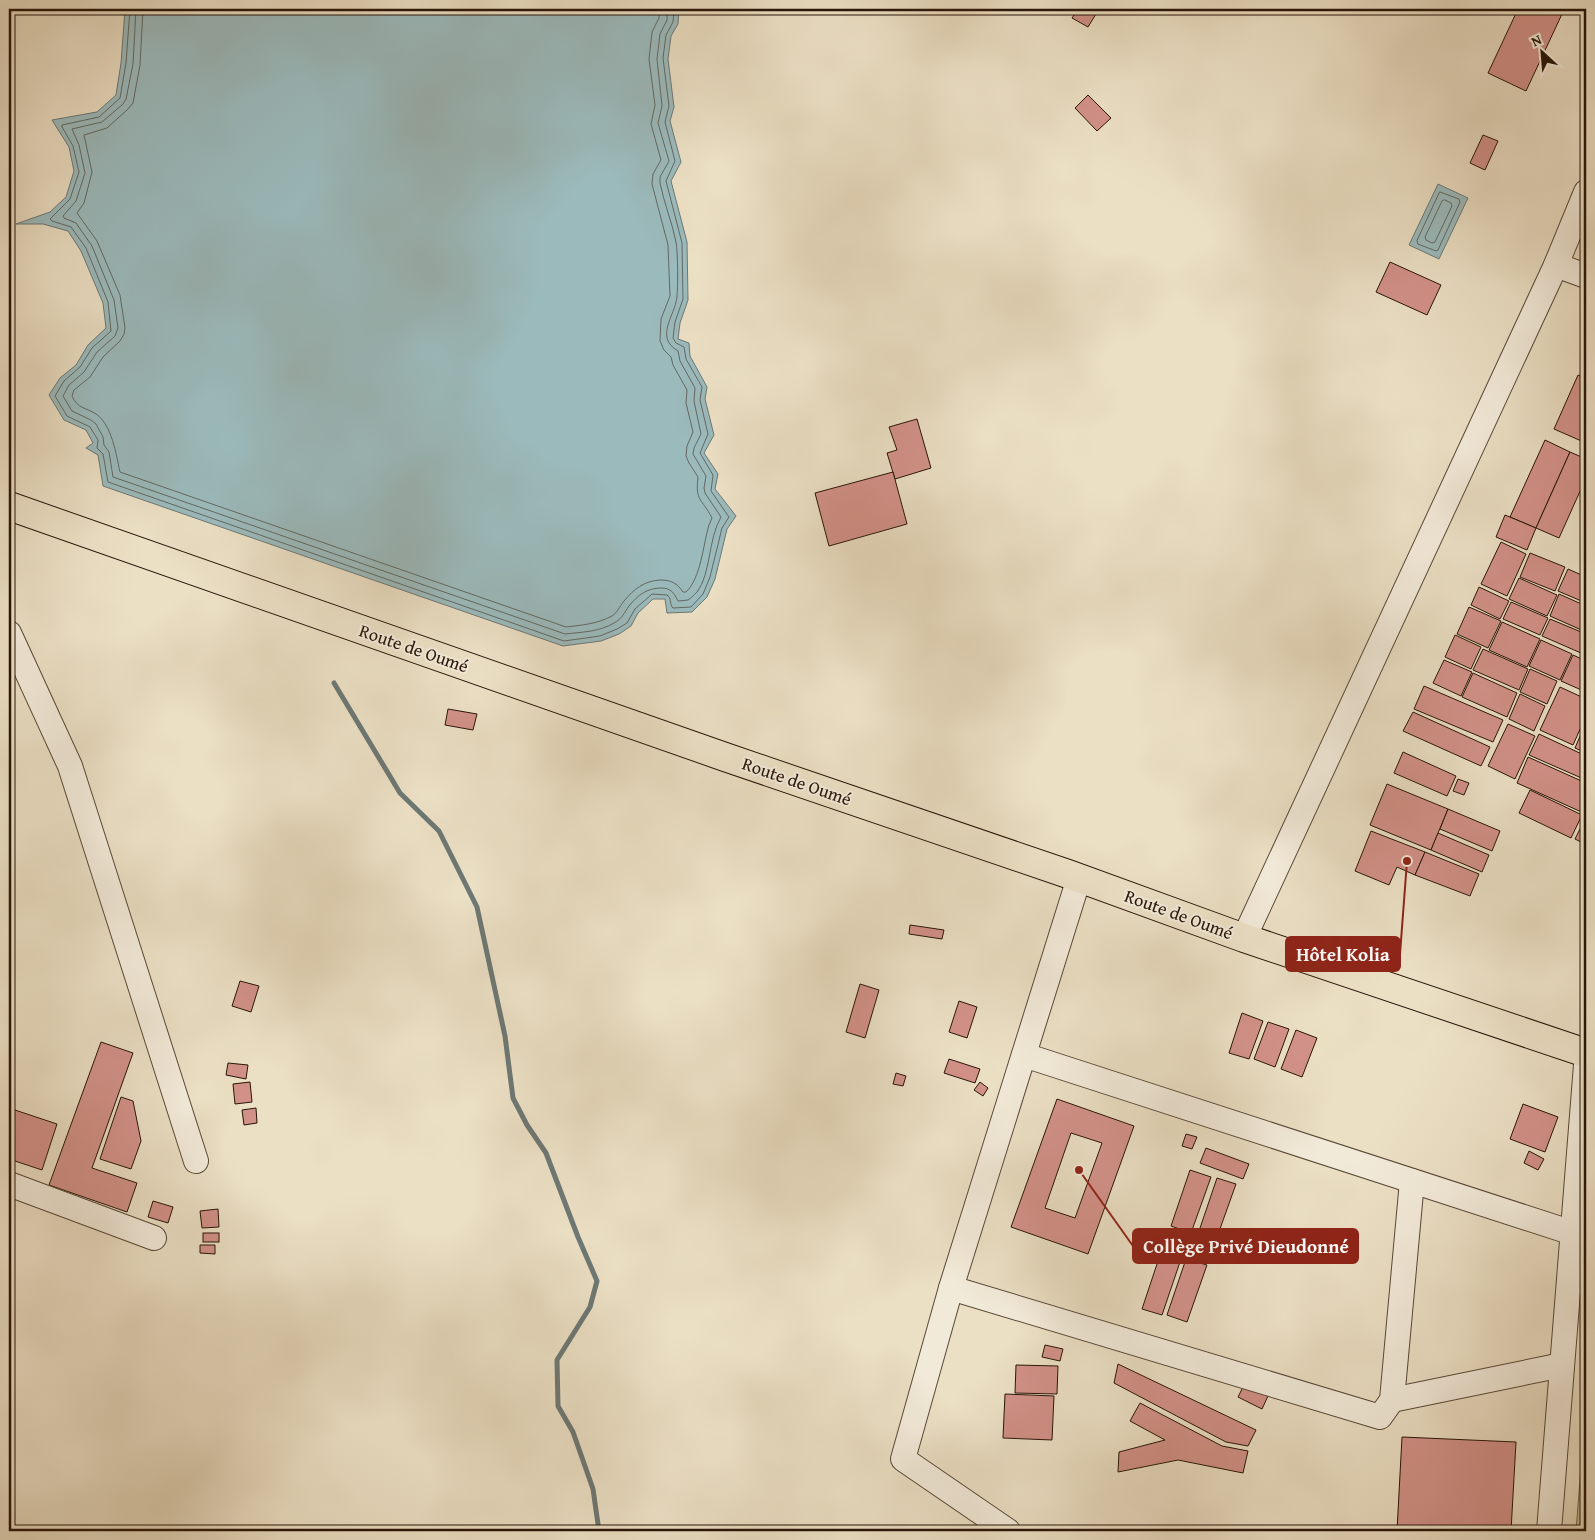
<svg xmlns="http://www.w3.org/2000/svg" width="1595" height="1540" viewBox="0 0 1595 1540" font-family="'Gentium Book Plus',serif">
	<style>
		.green { fill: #bec08f; stroke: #736a4c }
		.water { fill: #9bbabc; stroke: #6d7874 }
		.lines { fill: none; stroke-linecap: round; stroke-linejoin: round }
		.shore { stroke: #626862; stroke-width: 1 }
		.stream { stroke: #6d7874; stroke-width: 5 }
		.building { fill: #d29188; stroke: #281508; fill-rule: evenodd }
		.minor-casing { stroke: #594837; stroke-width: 26 }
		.major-casing { stroke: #281508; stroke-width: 30 }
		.minor { stroke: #f2ead9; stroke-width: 24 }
		.major { stroke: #ebdfc4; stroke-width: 28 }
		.labels { text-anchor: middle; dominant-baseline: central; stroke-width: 4; stroke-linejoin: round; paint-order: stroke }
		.street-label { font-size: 18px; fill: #281508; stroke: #f2ead9 }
		.leader { fill: none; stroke: #8f2418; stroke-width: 2 }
		.callout-dot { fill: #8f2418; stroke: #f2ead9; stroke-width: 2 }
		.callout { fill: #8f2418; stroke: #8f2418; stroke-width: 2 }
		.callout-label { font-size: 19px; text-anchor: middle; font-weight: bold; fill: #fff }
	</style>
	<rect width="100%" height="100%" fill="#ebdfc4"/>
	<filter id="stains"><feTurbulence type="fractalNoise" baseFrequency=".004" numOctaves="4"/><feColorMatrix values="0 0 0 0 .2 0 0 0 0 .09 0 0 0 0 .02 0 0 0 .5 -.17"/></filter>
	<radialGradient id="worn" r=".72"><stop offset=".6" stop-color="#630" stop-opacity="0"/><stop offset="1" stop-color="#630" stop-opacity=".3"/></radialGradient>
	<path class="green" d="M 1586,1403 L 1586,1531 L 1576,1531 Z"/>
	<g class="water">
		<path d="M 125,9 L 679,9 L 678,24 L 671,36 L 668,59 L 674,107 L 670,121 L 681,162 L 671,181 L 687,242 L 688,300 L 680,323 L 678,339 L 689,343 L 690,356 L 707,387 L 705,399 L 714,435 L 704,453 L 718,474 L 715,489 L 736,516 L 727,529 L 715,579 L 707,597 L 692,612 L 667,613 L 665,599 L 653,599 L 638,613 L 631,626 L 619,634 L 601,641 L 563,646 L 103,486 L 98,455 L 86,448 L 93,443 L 86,430 L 64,420 L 49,395 L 60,378 L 76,365 L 88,345 L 106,328 L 103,303 L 81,251 L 68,231 L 43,224 L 16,224 L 50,212 L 66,197 L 74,171 L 69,147 L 52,120 L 97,112 L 116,95 L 121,63 Z"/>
		<path d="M 1438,184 L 1468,198 L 1439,259 L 1409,245 Z"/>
	</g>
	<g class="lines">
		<g class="shore">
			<path d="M 130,9 L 126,63 L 120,98 L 99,117 L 62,125 L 62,127 L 73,146 L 79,172 L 70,199 L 50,219 L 52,221 L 71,227 L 86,248 L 108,302 L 111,331 L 92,348 L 80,367 L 64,381 L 55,396 L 67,416 L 90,427 L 98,440 L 97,448 L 103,454 L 108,482 L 564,641 L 600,636 L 617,629 L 627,623 L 635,609 L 652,594 L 667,595 C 672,598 669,604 673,608 L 691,607 L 703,594 L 710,577 L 722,528 L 729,517 L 711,491 L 713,475 L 700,453 L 708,434 L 700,400 L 702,387 L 686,359 L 684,347 L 676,343 L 673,338 L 675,322 L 683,299 L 682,243 L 666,181 L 675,161 L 665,122 L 669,106 L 663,58 L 666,35 L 673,22 L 674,9"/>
			<path d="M 136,9 L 133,64 L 126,99 L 123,104 L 102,122 L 72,129 L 79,145 L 85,173 L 76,201 L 63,216 L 64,218 L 76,223 L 92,246 L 114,300 L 118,328 L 115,336 L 97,352 L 84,372 L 69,385 L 63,396 L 72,411 L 91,420 L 96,424 L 103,437 L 104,445 L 109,452 L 113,477 L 565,634 C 582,632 599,632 614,623 C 622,619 624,613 629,606 C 638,595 647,588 661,588 C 671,588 674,593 678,601 L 688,600 C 691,598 694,595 697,592 C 711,574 708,539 721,517 L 705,493 L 704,488 L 706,476 L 693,454 L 694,448 L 701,434 L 694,401 L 695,388 L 680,361 L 678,351 C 654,337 675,316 677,297 C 678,284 678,254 676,242 C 672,222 664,203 660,183 L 660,177 L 669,161 L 658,123 L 662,106 L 657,59 L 660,34 L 667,20 L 667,9"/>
			<path d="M 143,9 L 140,65 L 133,103 L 128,109 L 107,128 L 84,135 L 92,172 L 84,203 L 77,213 L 97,241 L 120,295 L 125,328 L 124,334 L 120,341 L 103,357 L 90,377 L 74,390 L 72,396 C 78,409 85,407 96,414 C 112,425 116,454 120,472 L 566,627 C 582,625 597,624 612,616 C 618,612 619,607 624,601 C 634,589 644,581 660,580 C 671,580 677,583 683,592 L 686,592 C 701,578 703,545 709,525 L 712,518 C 702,498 695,502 698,477 L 689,463 L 686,456 L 687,446 L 693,432 L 686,403 L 687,390 L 673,365 L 671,357 L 664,350 L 660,341 L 661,319 L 670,296 L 668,245 L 652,184 L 653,174 L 661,160 L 651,124 L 655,105 L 649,59 L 652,32 L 659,18 L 660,9"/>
			<path d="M 1440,192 L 1459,199 L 1460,202 L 1438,250 L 1436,251 L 1418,244 L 1417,241 Z"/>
			<path d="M 1445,200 L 1451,203 L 1452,206 L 1435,242 L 1432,243 L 1426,240 L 1425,237 L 1442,201 Z"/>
		</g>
		<path class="stream" d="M 334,683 L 400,793 L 439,831 L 477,907 L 505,1036 L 513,1098 L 527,1125 L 546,1153 L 578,1237 L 597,1281 L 590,1307 L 557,1360 L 558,1406 L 573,1432 L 593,1489 L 599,1531"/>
	</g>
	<g class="building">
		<path d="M 1078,9 L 1099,9 L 1088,27 L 1072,18 Z"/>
		<path d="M 1518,9 L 1551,9 L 1562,14 L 1526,91 L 1488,73 Z"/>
		<path d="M 1088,95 L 1111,118 L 1097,131 L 1075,108 Z"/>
		<path d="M 1483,135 L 1498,141 L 1485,170 L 1470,163 Z"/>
		<path d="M 1390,262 L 1441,285 L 1427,315 L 1376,292 Z"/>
		<path d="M 1578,375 L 1586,379 L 1586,443 L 1554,429 Z"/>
		<path d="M 917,419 L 931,468 L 895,479 L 887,453 L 897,450 L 889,427 Z"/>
		<path d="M 1545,440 L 1570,452 L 1536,528 L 1510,517 Z"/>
		<path d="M 1570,452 L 1586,459 L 1586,478 L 1559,538 L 1536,528 Z"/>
		<path d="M 893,472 L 907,524 L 829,546 L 815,493 Z"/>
		<path d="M 1505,515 L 1536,528 L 1527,550 L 1496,537 Z"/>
		<path d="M 1501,542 L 1526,554 L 1507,596 L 1481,584 Z"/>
		<path d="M 1530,553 L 1565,567 L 1555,591 L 1520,577 Z"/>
		<path d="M 1568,569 L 1586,577 L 1586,603 L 1558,591 Z"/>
		<path d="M 1519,578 L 1557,595 L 1547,616 L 1509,599 Z"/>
		<path d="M 1479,587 L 1509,601 L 1500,619 L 1471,605 Z"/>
		<path d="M 1559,594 L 1586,606 L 1586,632 L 1550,616 Z"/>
		<path d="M 1511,602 L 1548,618 L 1540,635 L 1503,619 Z"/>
		<path d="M 1469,607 L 1501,621 L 1488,648 L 1457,634 Z"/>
		<path d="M 1550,619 L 1586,634 L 1586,642 L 1581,653 L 1542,636 Z"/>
		<path d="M 1502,622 L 1540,639 L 1527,667 L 1489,650 Z"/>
		<path d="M 1455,635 L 1481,647 L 1471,669 L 1445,657 Z"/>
		<path d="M 1541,640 L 1572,654 L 1560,680 L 1529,666 Z"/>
		<path d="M 1483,649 L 1528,669 L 1519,690 L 1473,670 Z"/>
		<path d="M 1573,655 L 1586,661 L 1586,692 L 1561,681 Z"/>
		<path d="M 1444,660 L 1472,672 L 1461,696 L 1433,683 Z"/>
		<path d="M 1530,669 L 1557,681 L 1547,704 L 1520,692 Z"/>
		<path d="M 1473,673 L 1517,693 L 1507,717 L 1462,697 Z"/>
		<path d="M 1424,686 L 1503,720 L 1493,742 L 1414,709 Z"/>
		<path d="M 1560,687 L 1586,699 L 1586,716 L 1573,745 L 1540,730 Z"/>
		<path d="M 1520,694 L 1545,706 L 1534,731 L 1509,719 Z"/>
		<path d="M 448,709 L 477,714 L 473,730 L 445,725 Z"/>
		<path d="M 1413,712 L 1490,747 L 1481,766 L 1403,731 Z"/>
		<path d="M 1586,722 L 1586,753 L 1575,748 Z"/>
		<path d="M 1508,724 L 1535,736 L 1515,779 L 1488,766 Z"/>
		<path d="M 1539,734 L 1586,756 L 1586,780 L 1529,755 Z"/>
		<path d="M 1403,752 L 1456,776 L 1447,796 L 1394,773 Z"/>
		<path d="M 1528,757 L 1586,783 L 1586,814 L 1517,783 Z"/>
		<path d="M 1458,779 L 1469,783 L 1464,795 L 1453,791 Z"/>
		<path d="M 1387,784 L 1448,809 L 1431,850 L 1370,825 Z"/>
		<path d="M 1530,790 L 1582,815 L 1571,838 L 1519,813 Z"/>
		<path d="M 1448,809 L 1500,831 L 1492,851 L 1440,829 Z"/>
		<path d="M 1585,819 L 1586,819 L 1585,844 L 1575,839 Z"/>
		<path d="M 1371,831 L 1425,852 L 1415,875 L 1397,867 L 1389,885 L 1355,871 Z"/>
		<path d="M 1438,833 L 1489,855 L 1482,872 L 1431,850 Z"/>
		<path d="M 1425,852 L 1479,874 L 1470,896 L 1415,875 Z"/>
		<path d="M 910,925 L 944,930 L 942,939 L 909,934 Z"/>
		<path d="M 240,981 L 259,986 L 251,1012 L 232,1006 Z"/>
		<path d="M 860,984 L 879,990 L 865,1038 L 846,1032 Z"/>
		<path d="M 959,1001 L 977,1007 L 967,1038 L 949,1032 Z"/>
		<path d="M 1242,1013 L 1263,1021 L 1249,1059 L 1229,1053 Z"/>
		<path d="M 1268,1022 L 1289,1029 L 1275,1067 L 1254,1059 Z"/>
		<path d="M 1296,1030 L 1317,1038 L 1302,1077 L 1281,1069 Z"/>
		<path d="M 101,1042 L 133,1053 L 92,1168 L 137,1183 L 127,1212 L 49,1185 Z"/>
		<path d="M 949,1059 L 980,1069 L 975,1083 L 944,1073 Z"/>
		<path d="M 228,1063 L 248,1065 L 246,1079 L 226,1075 Z"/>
		<path d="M 896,1073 L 906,1076 L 903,1086 L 893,1084 Z"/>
		<path d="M 250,1082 L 252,1102 L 235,1104 L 233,1084 Z"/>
		<path d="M 980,1082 L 988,1088 L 983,1096 L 974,1090 Z"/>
		<path d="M 121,1097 L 133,1101 L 141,1141 L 131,1169 L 100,1159 Z"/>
		<path d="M 1057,1099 L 1134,1126 L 1088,1254 L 1011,1227 ZM 1071,1133 L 1102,1143 L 1075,1218 L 1045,1208 Z"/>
		<path d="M 1523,1104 L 1558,1117 L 1545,1152 L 1510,1139 Z"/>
		<path d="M 9,1108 L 57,1124 L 42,1170 L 9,1159 Z"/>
		<path d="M 256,1108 L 257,1123 L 244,1125 L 242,1110 Z"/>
		<path d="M 1186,1134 L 1197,1137 L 1192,1149 L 1182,1146 Z"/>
		<path d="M 1206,1148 L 1249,1164 L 1243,1179 L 1200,1163 Z"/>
		<path d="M 1529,1151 L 1544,1159 L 1538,1170 L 1524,1163 Z"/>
		<path d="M 1190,1170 L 1211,1177 L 1191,1233 L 1171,1226 Z"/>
		<path d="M 1217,1178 L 1236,1184 L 1216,1240 L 1198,1234 Z"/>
		<path d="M 153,1201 L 173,1207 L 168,1223 L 148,1217 Z"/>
		<path d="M 218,1209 L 219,1227 L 202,1228 L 200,1211 Z"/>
		<rect x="203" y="1233" width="16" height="9"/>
		<path d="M 200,1245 L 215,1245 L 215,1254 L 200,1253 Z"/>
		<path d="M 1161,1252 L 1181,1259 L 1162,1315 L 1142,1309 Z"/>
		<path d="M 1186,1259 L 1207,1265 L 1187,1322 L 1167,1315 Z"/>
		<path d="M 1045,1345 L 1063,1349 L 1060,1361 L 1042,1357 Z"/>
		<path d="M 1118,1364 L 1256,1430 L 1248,1446 L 1226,1442 L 1114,1383 Z"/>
		<path d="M 1016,1365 L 1058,1366 L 1057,1394 L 1015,1393 Z"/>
		<path d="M 1244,1385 L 1268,1396 L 1262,1409 L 1238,1397 Z"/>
		<path d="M 1005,1394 L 1054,1396 L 1052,1440 L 1003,1438 Z"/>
		<path d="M 1140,1403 L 1222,1446 L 1248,1451 L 1243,1473 L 1178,1460 L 1118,1472 L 1119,1452 L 1165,1440 L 1130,1421 Z"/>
		<path d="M 1402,1437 L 1516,1442 L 1511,1531 L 1397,1531 Z"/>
	</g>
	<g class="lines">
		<g class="minor-casing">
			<g id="minor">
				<path d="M 1556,265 L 1586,276"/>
				<path d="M 9,633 L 70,766 L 196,1161"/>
				<path d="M 1244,938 L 1556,265 L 1586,192"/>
				<path d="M 1024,1055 L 1573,1233"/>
				<path d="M 9,1184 L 154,1238"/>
				<path d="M 951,1288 L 1380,1417 L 1392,1400 L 1412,1181"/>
				<path d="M 1392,1400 L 1562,1365"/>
				<path d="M 1008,1531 L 903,1459 L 951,1288 L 1079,878"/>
				<path d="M 1549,1531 L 1586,1065"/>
			</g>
		</g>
		<g class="major-casing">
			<path id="major" d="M 9,506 L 725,757 L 1068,874 L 1244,938 L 1586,1053"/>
		</g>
		<use href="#minor" class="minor"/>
		<use href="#major" class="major"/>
	</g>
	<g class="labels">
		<g class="street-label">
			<text transform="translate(414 648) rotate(19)">Route de Oumé</text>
			<text transform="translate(797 781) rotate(19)">Route de Oumé</text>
			<text transform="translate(1179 914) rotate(20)">Route de Oumé</text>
		</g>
	</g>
	<path class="leader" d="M1407 861L1400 954M1079 1170L1133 1246"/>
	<g class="callout-dot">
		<circle cx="1407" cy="861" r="5"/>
		<circle cx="1079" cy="1170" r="5"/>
	</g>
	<g class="callout">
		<rect x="1286" y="937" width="114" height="34" rx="5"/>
		<rect x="1133" y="1229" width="225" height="34" rx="5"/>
	</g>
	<g class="callout-label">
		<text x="1343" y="961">Hôtel Kolia</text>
		<text x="1246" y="1253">Collège Privé Dieudonné</text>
	</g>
	<rect width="1595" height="1540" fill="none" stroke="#ebdfc4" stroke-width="30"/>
	<rect x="10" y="10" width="1575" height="1520" fill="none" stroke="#281508" stroke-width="2.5"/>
	<rect x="15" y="15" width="1565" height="1510" fill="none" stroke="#281508"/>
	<g transform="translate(1542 52) rotate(334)" stroke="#f2ead9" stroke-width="4" paint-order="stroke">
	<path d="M0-4L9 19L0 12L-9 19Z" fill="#281508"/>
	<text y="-8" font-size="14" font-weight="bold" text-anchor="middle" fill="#281508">N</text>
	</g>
	<rect width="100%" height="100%" filter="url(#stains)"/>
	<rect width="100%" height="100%" fill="url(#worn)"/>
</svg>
